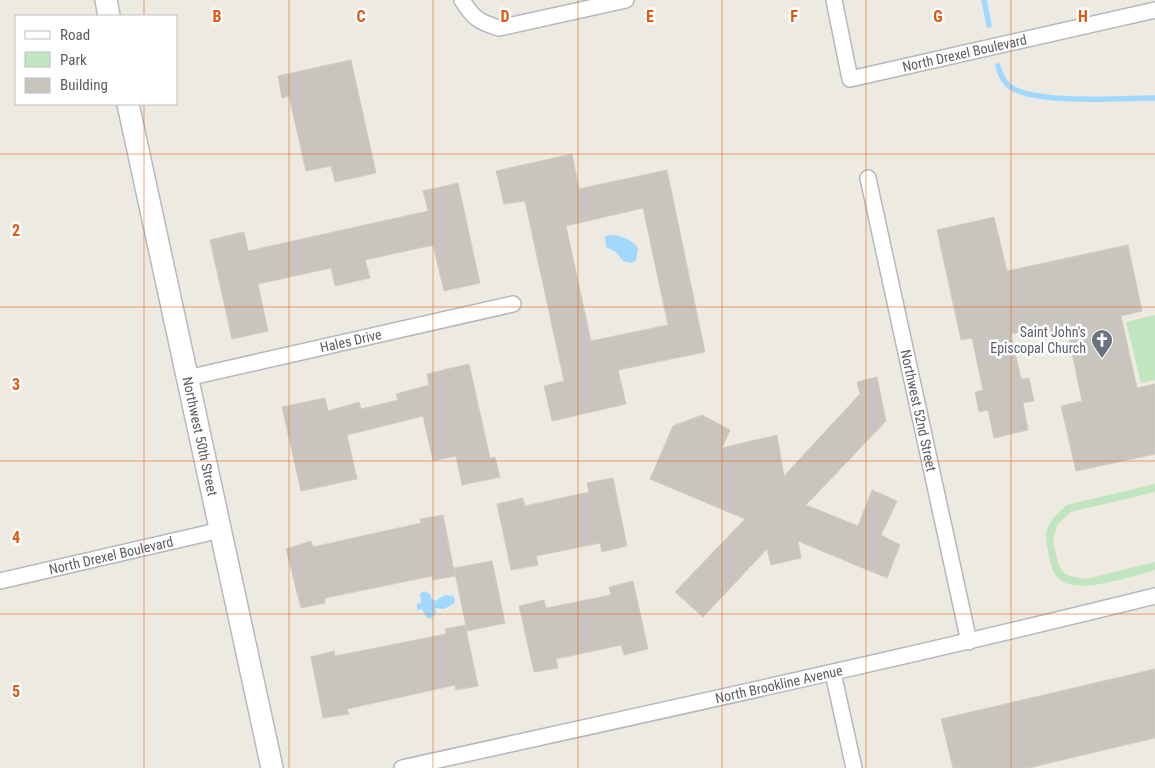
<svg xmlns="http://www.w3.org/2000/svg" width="1155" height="768" viewBox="0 0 1155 768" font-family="'Roboto Condensed',sans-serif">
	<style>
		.green { fill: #c0e5bf }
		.water { fill: #a1d9fe }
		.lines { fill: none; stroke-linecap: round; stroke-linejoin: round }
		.stream { stroke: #a1d9fe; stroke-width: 5.5 }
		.building { fill: #c8c5bf; stroke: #d2ccc1; fill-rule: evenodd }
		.street-casing { stroke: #b5b8bc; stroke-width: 18 }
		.secondary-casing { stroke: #b6b9bf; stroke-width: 24 }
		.street { stroke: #fff; stroke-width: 15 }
		.secondary { stroke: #fff; stroke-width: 21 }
		.grid { fill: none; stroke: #e15910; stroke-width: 1; stroke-opacity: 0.55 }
		.labels { text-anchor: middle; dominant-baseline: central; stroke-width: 5; stroke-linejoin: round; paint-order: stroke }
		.street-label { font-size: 14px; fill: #5a5e63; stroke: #fff }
		.worship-label { font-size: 14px; fill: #5b616d; stroke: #fff; text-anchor: end }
		.grid-label { font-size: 16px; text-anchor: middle; font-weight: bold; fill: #e15910; stroke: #fff; stroke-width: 5; stroke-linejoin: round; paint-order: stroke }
	</style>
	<rect width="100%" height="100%" fill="#edeae2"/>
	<g class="green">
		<path d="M 1155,315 L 1155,380 L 1141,383 L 1126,322 Z"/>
		<path d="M 1155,484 L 1155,492 L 1071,512 L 1057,525 L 1053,541 L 1059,566 L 1064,573 L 1070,576 L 1086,579 L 1155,562 L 1155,570 C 1132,576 1078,596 1059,579 C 1051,572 1050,560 1048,550 C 1042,528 1051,519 1067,505 Z"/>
	</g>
	<g class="water">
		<path d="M 614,235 C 624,237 632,240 638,248 L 636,261 L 630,263 L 623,261 L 616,252 L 606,247 L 605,236 Z"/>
		<path d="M 424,591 L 430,594 L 432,599 L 436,601 C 442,596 446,593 454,597 L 455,603 L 444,609 L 435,608 L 436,613 L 431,619 L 426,617 L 422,609 L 417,610 L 417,604 L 421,603 L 420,594 Z"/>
	</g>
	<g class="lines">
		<g class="stream">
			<path d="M 984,0 L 989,25"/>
			<path d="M 998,66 C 1000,74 1003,81 1009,86 C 1033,105 1123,98 1155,98"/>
		</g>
	</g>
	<g class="building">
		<path d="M 351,60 L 376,173 L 335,182 L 331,166 L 306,171 L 289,96 L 282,98 L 278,76 Z"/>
		<path d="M 572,154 L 579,189 L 667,170 L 705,352 L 618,370 L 626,404 L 552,421 L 544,386 L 564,381 L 525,201 L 504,204 L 496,171 ZM 643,208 L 668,325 L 591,341 L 566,226 Z"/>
		<path d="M 458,183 L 480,283 L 444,291 L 433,245 L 365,260 L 370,278 L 335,286 L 331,268 L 258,284 L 268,331 L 232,339 L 210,240 L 244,232 L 248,251 L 428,211 L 423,191 Z"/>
		<path d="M 994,217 L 1007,271 L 1128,245 L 1142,311 L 1121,316 L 1137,388 L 1155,384 L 1155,454 L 1076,471 L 1061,406 L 1082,401 L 1067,329 L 1046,334 L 1044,326 L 1011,334 L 1021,379 L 1029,378 L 1034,401 L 1023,403 L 1028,430 L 994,438 L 988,410 L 979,412 L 975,392 L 983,390 L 972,338 L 961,340 L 937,230 Z"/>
		<path d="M 469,364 L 490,458 L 495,457 L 500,477 L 462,485 L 456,456 L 433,461 L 423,416 L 347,435 L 357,479 L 301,491 L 282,407 L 325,398 L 328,411 L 359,402 L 361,409 L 398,400 L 396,394 L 429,385 L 427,374 Z"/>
		<path d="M 877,377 L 886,421 L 806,505 L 858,526 L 872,490 L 897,501 L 881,535 L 900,545 L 887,578 L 798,541 L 801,558 L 771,565 L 767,549 L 703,617 L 675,592 L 745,519 L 650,479 L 673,426 L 702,415 L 730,430 L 722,448 L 777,435 L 784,476 L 860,394 L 857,382 Z"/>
		<path d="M 613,478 L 627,546 L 602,552 L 600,543 L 536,556 L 538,565 L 511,570 L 497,504 L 523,498 L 525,506 L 589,492 L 587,483 Z"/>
		<path d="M 443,515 L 455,576 L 433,580 L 432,576 L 325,598 L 325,603 L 301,608 L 286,549 L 311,541 L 313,547 L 421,523 L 420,519 Z"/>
		<path d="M 492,561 L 505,623 L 467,631 L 454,568 Z"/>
		<path d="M 633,581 L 648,649 L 624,655 L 621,645 L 556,659 L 558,668 L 534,672 L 519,606 L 544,600 L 546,608 L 611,595 L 609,587 Z"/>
		<path d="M 465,625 L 478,686 L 456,690 L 455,685 L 347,709 L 349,714 L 323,718 L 311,657 L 334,651 L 335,656 L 446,634 L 445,629 Z"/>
		<path d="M 1155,669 L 1155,738 L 1028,768 L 953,768 L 941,719 Z"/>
	</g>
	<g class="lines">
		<g class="street-casing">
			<g id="street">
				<path d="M 462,0 C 473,18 479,22 499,28 L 626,0"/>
				<path id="s1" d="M 834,0 L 850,79 L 1155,10"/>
				<path id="s2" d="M 868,178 L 969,642"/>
				<path id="s3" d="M 187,378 L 513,304"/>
				<path id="s4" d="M 0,581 L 221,530"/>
				<path d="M 833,673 L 854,768"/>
				<path id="s5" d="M 402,768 C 654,712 905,658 1155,596"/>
			</g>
		</g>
		<g class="secondary-casing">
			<g id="secondary">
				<path d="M 106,0 L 109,16"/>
				<path id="s6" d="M 128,104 L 272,768"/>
			</g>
		</g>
		<use href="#street" class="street"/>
		<use href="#secondary" class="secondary"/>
	</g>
	<path class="grid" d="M 144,0 L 144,16M 289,0 L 289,768M 433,0 L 433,768M 578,0 L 578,768M 722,0 L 722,768M 866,0 L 866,768M 1011,0 L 1011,768M 144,104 L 144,768M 0,154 L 1155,154M 0,307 L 1155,307M 0,461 L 1155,461M 0,614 L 1155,614"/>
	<defs>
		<g id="church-pin" transform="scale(1.125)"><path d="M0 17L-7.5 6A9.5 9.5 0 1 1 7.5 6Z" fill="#6b7280" stroke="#fff"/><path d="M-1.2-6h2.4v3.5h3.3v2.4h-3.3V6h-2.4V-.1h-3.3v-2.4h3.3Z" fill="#fff"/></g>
	</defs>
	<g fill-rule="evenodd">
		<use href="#church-pin" x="1102" y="340"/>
	</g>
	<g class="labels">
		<g class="street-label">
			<text stroke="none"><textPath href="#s1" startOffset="198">North Drexel Boulevard</textPath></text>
			<text stroke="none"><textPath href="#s3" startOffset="168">Hales Drive</textPath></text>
			<text stroke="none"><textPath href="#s2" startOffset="238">Northwest 52nd Street</textPath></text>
			<text stroke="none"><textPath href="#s6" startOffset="340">Northwest 50th Street</textPath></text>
			<text stroke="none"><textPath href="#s4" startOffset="114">North Drexel Boulevard</textPath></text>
			<text stroke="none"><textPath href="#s5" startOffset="386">North Brookline Avenue</textPath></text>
		</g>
		<g class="worship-label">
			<text x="1086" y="332">Saint John's<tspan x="1086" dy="16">Episcopal Church</tspan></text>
		</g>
	</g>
	<g class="grid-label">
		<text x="217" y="22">B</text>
		<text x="361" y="22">C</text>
		<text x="505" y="22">D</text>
		<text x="650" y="22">E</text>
		<text x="794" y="22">F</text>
		<text x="938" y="22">G</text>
		<text x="1083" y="22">H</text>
		<text x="16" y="236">2</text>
		<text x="16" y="390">3</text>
		<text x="16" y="543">4</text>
		<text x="16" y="697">5</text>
	</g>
	<rect x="15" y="15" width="162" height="90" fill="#ffffff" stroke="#bdbfc1"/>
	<rect x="25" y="31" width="25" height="8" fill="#ffffff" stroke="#bdbfc1"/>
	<text x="60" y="40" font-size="15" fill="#5a5e63">Road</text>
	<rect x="25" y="52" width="25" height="15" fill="#c0e5bf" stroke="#bdbfc1"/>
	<text x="60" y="65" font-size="15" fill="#5a5e63">Park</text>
	<rect x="25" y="78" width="25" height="15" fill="#c8c5bf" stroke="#bdbfc1"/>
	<text x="60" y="90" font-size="15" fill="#5a5e63">Building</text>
</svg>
